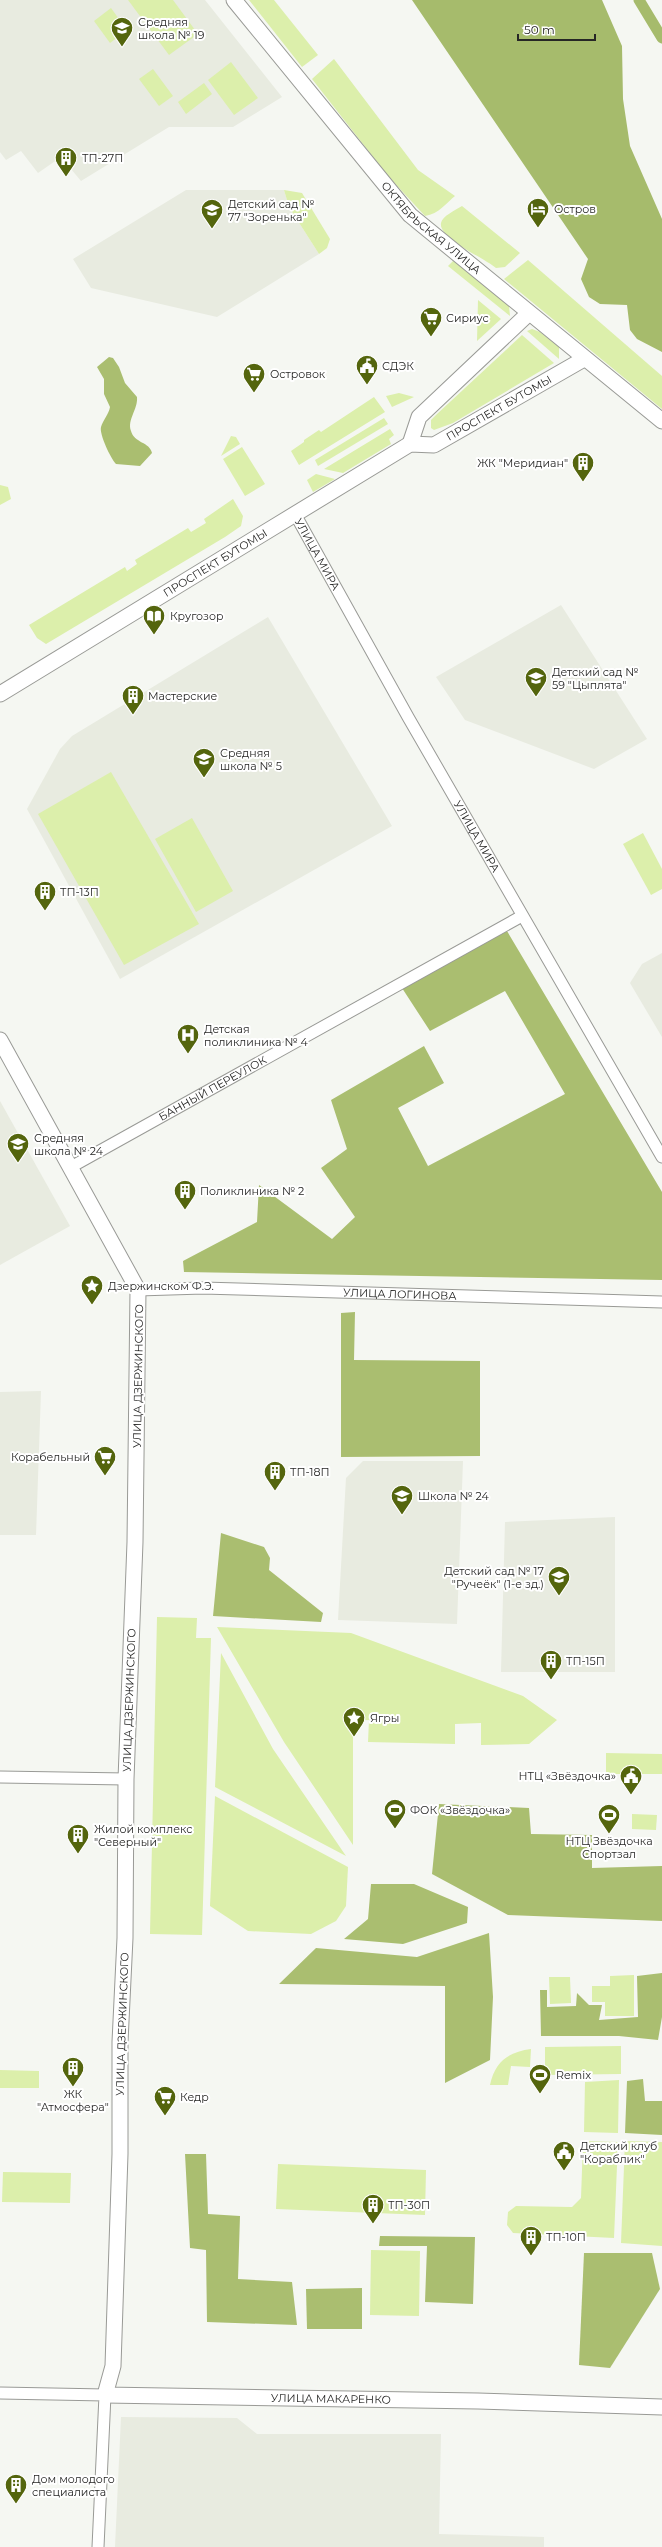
<svg xmlns="http://www.w3.org/2000/svg" width="662" height="2547" viewBox="0 0 662 2547" font-family="Montserrat,sans-serif">
	<style>
		.built { fill: #e8ebe0 }
		.green { fill: #dcefab }
		.forest { fill: #aabe70 }
		.water { fill: #a6bb6c }
		.lines { fill: none; stroke-linecap: round; stroke-linejoin: round }
		.canal { stroke: #a6bb6c; stroke-width: 11 }
		.street-casing { stroke: #999a96; stroke-width: 13 }
		.secondary-casing { stroke: #999a96; stroke-width: 17 }
		.street { stroke: #fff; stroke-width: 11 }
		.secondary { stroke: #fff; stroke-width: 15 }
		.labels { text-anchor: middle; dominant-baseline: central; stroke-width: 4; stroke-linejoin: round; paint-order: stroke }
		.poi-label { font-size: 11px; fill: #262625; stroke: #fff; text-anchor: start }
		.street-label { font-size: 11px; fill: #262625; stroke: #fff }
	</style>
	<rect width="100%" height="100%" fill="#f5f7f2"/>
	<g class="built">
		<path d="M 0,0 L 205,0 L 282,97 L 233,127 L 169,127 L 81,181 L 61,157 L 38,173 L 21,151 L 6,160 L 0,152 Z"/>
		<path d="M 186,190 L 284,190 L 289,207 L 319,254 L 217,317 L 91,288 L 73,259 Z"/>
		<path d="M 561,605 L 647,739 L 594,769 L 465,720 L 436,677 Z"/>
		<path d="M 268,617 L 392,826 L 120,979 L 27,809 L 60,749 L 72,736 Z"/>
		<path d="M 662,953 L 662,1037 L 630,983 L 642,964 Z"/>
		<path d="M 0,1101 L 70,1226 L 0,1265 Z"/>
		<path d="M 41,1391 L 36,1535 L 0,1535 L 0,1392 Z"/>
		<path d="M 363,1461 L 463,1461 L 457,1624 L 338,1620 L 346,1478 Z"/>
		<path d="M 615,1517 L 615,1672 L 501,1672 L 505,1522 Z"/>
		<path d="M 121,2417 L 237,2418 L 257,2434 L 441,2434 L 439,2534 L 544,2537 L 544,2547 L 115,2547 Z"/>
	</g>
	<g class="green">
		<path d="M 128,0 L 173,0 L 198,34 L 169,55 Z"/>
		<path d="M 249,0 L 274,0 L 318,55 L 302,67 Z"/>
		<path d="M 111,8 L 127,30 L 110,43 L 94,21 Z"/>
		<path d="M 334,59 L 418,170 L 455,196 C 447,202 439,214 425,216 L 388,176 L 312,79 Z"/>
		<path d="M 231,62 L 258,98 L 234,115 L 208,80 Z"/>
		<path d="M 153,69 L 173,96 L 159,106 L 139,79 Z"/>
		<path d="M 204,83 L 212,94 L 186,114 L 178,102 Z"/>
		<path d="M 284,190 L 302,193 L 330,239 L 327,248 L 319,254 L 289,207 Z"/>
		<path d="M 462,206 L 520,253 L 505,267 L 496,268 C 486,259 438,238 441,223 C 442,216 456,210 462,206 Z"/>
		<path d="M 454,260 L 509,306 L 510,316 L 448,266 Z"/>
		<path d="M 528,260 L 662,376 L 662,409 L 504,279 Z"/>
		<path d="M 478,300 L 501,319 L 477,341 Z"/>
		<path d="M 532,329 L 540,332 L 559,347 L 559,359 L 527,331 Z"/>
		<path d="M 522,335 L 554,363 L 453,423 L 434,430 L 431,428 L 431,420 L 437,414 Z"/>
		<path d="M 399,393 L 414,397 L 392,407 L 386,396 Z"/>
		<path d="M 374,397 L 385,412 L 299,465 L 291,451 L 304,442 L 304,440 L 319,430 L 321,432 Z"/>
		<path d="M 384,418 L 388,424 L 318,466 L 315,460 Z"/>
		<path d="M 390,429 L 394,435 L 389,439 L 391,444 L 343,473 L 324,469 Z"/>
		<path d="M 231,436 L 236,437 L 240,444 L 221,456 Z"/>
		<path d="M 242,447 L 265,484 L 245,496 L 223,459 Z"/>
		<path d="M 316,474 L 335,479 L 313,492 L 307,480 Z"/>
		<path d="M 0,485 L 8,487 L 11,499 L 0,505 Z"/>
		<path d="M 233,499 L 243,516 L 241,526 L 225,537 L 46,644 L 37,638 L 29,625 L 125,567 L 127,571 L 137,564 L 135,560 L 188,528 L 191,532 L 206,523 L 204,519 Z"/>
		<path d="M 111,772 L 199,924 L 124,965 L 38,814 Z"/>
		<path d="M 192,818 L 233,891 L 196,912 L 155,839 Z"/>
		<path d="M 643,833 L 662,869 L 662,889 L 651,895 L 623,844 Z"/>
		<path d="M 157,1617 L 197,1618 L 196,1638 L 211,1638 L 202,1935 L 150,1934 Z"/>
		<path d="M 217,1627 L 351,1633 L 523,1696 L 557,1720 L 529,1744 L 481,1745 L 481,1723 L 455,1724 L 455,1744 L 368,1742 L 369,1720 L 353,1721 L 353,1845 L 284,1742 Z"/>
		<path d="M 221,1653 L 273,1749 L 346,1856 L 215,1787 Z"/>
		<path d="M 606,1753 L 662,1754 L 662,1774 L 606,1774 Z"/>
		<path d="M 215,1796 L 348,1867 L 346,1906 L 336,1921 L 311,1934 L 248,1931 L 210,1906 Z"/>
		<path d="M 632,1814 L 657,1815 L 656,1830 L 632,1829 Z"/>
		<path d="M 634,1975 L 634,2016 L 605,2016 L 605,2002 L 592,2002 L 592,1986 L 610,1986 L 610,1976 Z"/>
		<path d="M 549,1977 L 570,1977 L 571,2003 L 550,2004 Z"/>
		<path d="M 621,2046 L 621,2074 L 545,2075 L 545,2047 Z"/>
		<path d="M 531,2049 L 530,2067 L 511,2066 L 508,2085 L 490,2085 C 495,2061 509,2052 531,2049 Z"/>
		<path d="M 0,2070 L 39,2071 L 39,2088 L 0,2088 Z"/>
		<path d="M 619,2080 L 618,2133 L 584,2132 L 585,2082 Z"/>
		<path d="M 583,2141 L 618,2142 L 614,2238 L 513,2233 L 507,2225 L 508,2212 L 516,2206 L 572,2207 L 581,2198 Z"/>
		<path d="M 625,2141 L 662,2142 L 662,2246 L 621,2243 Z"/>
		<path d="M 278,2164 L 426,2170 L 425,2215 L 276,2209 Z"/>
		<path d="M 3,2172 L 71,2173 L 70,2203 L 2,2202 Z"/>
		<path d="M 371,2250 L 420,2251 L 419,2316 L 370,2315 Z"/>
	</g>
	<g class="forest">
		<path d="M 109,357 L 113,358 L 119,367 L 125,383 L 137,397 C 138,410 127,419 131,431 C 134,443 150,442 152,453 L 140,466 L 116,464 C 111,459 99,434 101,427 C 103,420 109,414 110,407 L 104,394 L 104,379 L 97,367 Z"/>
		<path d="M 507,931 L 662,1192 L 662,1280 L 184,1272 L 183,1261 L 257,1222 L 259,1185 L 332,1239 L 355,1217 L 321,1168 L 347,1149 L 331,1100 L 424,1046 L 444,1083 L 398,1108 L 428,1166 L 565,1094 L 505,991 L 430,1031 L 402,988 Z"/>
		<path d="M 355,1312 L 354,1360 L 480,1361 L 480,1456 L 341,1457 L 341,1313 Z"/>
		<path d="M 221,1533 L 264,1547 L 270,1558 L 269,1570 L 323,1613 L 321,1622 L 213,1616 Z"/>
		<path d="M 439,1804 L 529,1808 L 531,1834 L 592,1835 L 592,1868 L 662,1866 L 662,1921 L 508,1915 L 432,1874 Z"/>
		<path d="M 371,1884 L 414,1884 L 468,1907 L 467,1923 L 403,1944 L 344,1939 L 368,1919 Z"/>
		<path d="M 489,1933 L 493,1997 L 490,2060 L 445,2083 L 445,1986 L 279,1984 L 316,1948 L 417,1957 Z"/>
		<path d="M 662,1973 L 662,2017 L 658,2040 L 619,2036 L 541,2036 L 540,1990 L 547,1990 L 547,2007 L 576,2006 L 577,1993 L 589,2005 L 602,2005 L 599,2020 L 638,2017 L 637,1976 Z"/>
		<path d="M 643,2079 L 645,2101 L 662,2101 L 662,2135 L 625,2133 L 627,2081 Z"/>
		<path d="M 185,2154 L 206,2154 L 208,2214 L 240,2216 L 238,2279 L 292,2282 L 297,2325 L 207,2322 L 206,2250 L 190,2248 Z"/>
		<path d="M 380,2236 L 475,2237 L 473,2304 L 425,2302 L 427,2246 L 379,2246 Z"/>
		<path d="M 584,2253 L 652,2253 L 660,2289 L 610,2368 L 579,2365 Z"/>
		<path d="M 362,2288 L 362,2329 L 307,2329 L 306,2289 Z"/>
	</g>
	<path class="water" d="M 412,0 L 602,0 L 622,46 L 623,99 L 630,146 L 662,219 L 662,352 L 637,339 L 630,330 L 627,305 L 600,304 L 589,297 L 581,279 L 588,259 Z"/>
	<g class="lines">
		<path class="canal" d="M 639,0 L 662,38"/>
		<g class="street-casing">
			<g id="street">
				<path id="s1" d="M 295,514 L 408,717 L 662,1157"/>
				<path id="s2" d="M 71,1167 L 522,916"/>
				<path id="s3" d="M 138,1290 L 203,1288 L 662,1302"/>
				<path d="M 0,1777 L 126,1779"/>
				<path d="M 0,2393 L 105,2395 L 98,2547"/>
			</g>
		</g>
		<g class="secondary-casing">
			<g id="secondary">
				<path id="s4" d="M 234,0 L 410,215 L 662,421"/>
				<path d="M 410,444 L 419,417 L 528,314"/>
				<path id="s5" d="M 0,694 L 410,444 L 434,445 L 584,359"/>
				<path id="s6" d="M 0,1040 L 138,1290 L 135,1542 L 126,1779 L 125,1938 L 120,2042 L 120,2154 L 113,2366 L 105,2395 L 478,2401 L 662,2407"/>
			</g>
		</g>
		<use href="#street" class="street"/>
		<use href="#secondary" class="secondary"/>
	</g>
	<defs>
		<g id="school-pin" transform="scale(1.15)"><path d="M0 17L-7.5 6A9.5 9.5 0 1 1 7.5 6Z" fill="#54650d" stroke="#fff"/><path d="M0-5L7-2L0 1L-7-2ZM-4 1L0 2.5L4 1V4Q0 6-4 4Z" fill="#fff"/></g>
		<g id="building-pin" transform="scale(1.15)"><path d="M0 17L-7.5 6A9.5 9.5 0 1 1 7.5 6Z" fill="#54650d" stroke="#fff"/><path d="M-4-6H4V6H1V3H-1V6H-4ZM-2.5-4.3h1.7v1.8h-1.7ZM.8-4.3h1.7v1.8H.8ZM-2.5-1h1.7V.8h-1.7ZM.8-1h1.7V.8H.8Z" fill="#fff"/></g>
		<g id="hotel-pin" transform="scale(1.15)"><path d="M0 17L-7.5 6A9.5 9.5 0 1 1 7.5 6Z" fill="#54650d" stroke="#fff"/><path d="M-6-4.5h1.5V1H6V5H4.5V3h-9V5H-6ZM-4 0a1.8 1.8 0 1 1 3.6 0ZM.5 0V-2.5h3Q6-2.5 6 0Z" fill="#fff"/></g>
		<g id="supermarket-pin" transform="scale(1.15)"><path d="M0 17L-7.5 6A9.5 9.5 0 1 1 7.5 6Z" fill="#54650d" stroke="#fff"/><path d="M-6-5.5h2.5l.6 2H6L4.5 2H-2.5L-4.4-4H-6ZM-1.5 3.2a1.3 1.3 0 1 0 .1 0ZM3 3.2a1.3 1.3 0 1 0 .1 0Z" fill="#fff"/></g>
		<g id="civic-pin" transform="scale(1.15)"><path d="M0 17L-7.5 6A9.5 9.5 0 1 1 7.5 6Z" fill="#54650d" stroke="#fff"/><path d="M-.6-6.5H3V-4.5H.6V-3L4-1V1h2V6H-6V1h2V-1L-.6-3ZM-1.2 2.5V6h2.4V2.5Z" fill="#fff"/></g>
		<g id="library-pin" transform="scale(1.15)"><path d="M0 17L-7.5 6A9.5 9.5 0 1 1 7.5 6Z" fill="#54650d" stroke="#fff"/><path d="M-6-4Q-3-5.5-.7-3.5V5Q-3 3-6 4ZM6-4Q3-5.5 .7-3.5V5Q3 3 6 4Z" fill="#fff"/></g>
		<g id="hospital-pin" transform="scale(1.15)"><path d="M0 17L-7.5 6A9.5 9.5 0 1 1 7.5 6Z" fill="#54650d" stroke="#fff"/><path d="M-5-5h3v3.5h4V-5h3V5h-3V1.5h-4V5h-3Z" fill="#fff"/></g>
		<g id="sight-pin" transform="scale(1.15)"><path d="M0 17L-7.5 6A9.5 9.5 0 1 1 7.5 6Z" fill="#54650d" stroke="#fff"/><path d="M0-6L1.8-2.2L6-1.7L2.9 1.2L3.7 5.4L0 3.3L-3.7 5.4L-2.9 1.2L-6-1.7L-1.8-2.2Z" fill="#fff"/></g>
		<g id="stadium-pin" transform="scale(1.15)"><path d="M0 17L-7.5 6A9.5 9.5 0 1 1 7.5 6Z" fill="#54650d" stroke="#fff"/><path d="M0-5a6.5 5 0 1 0 0 10a6.5 5 0 1 0 0-10ZM-3.5-1.8h7v3.6h-7Z" fill="#fff"/></g>
	</defs>
	<g fill-rule="evenodd">
		<use href="#school-pin" x="122" y="28"/>
		<use href="#building-pin" x="66" y="158"/>
		<use href="#hotel-pin" x="538" y="209"/>
		<use href="#school-pin" x="212" y="210"/>
		<use href="#supermarket-pin" x="431" y="318"/>
		<use href="#civic-pin" x="367" y="366"/>
		<use href="#supermarket-pin" x="254" y="374"/>
		<use href="#building-pin" x="583" y="463"/>
		<use href="#library-pin" x="154" y="616"/>
		<use href="#school-pin" x="536" y="678"/>
		<use href="#building-pin" x="133" y="696"/>
		<use href="#school-pin" x="204" y="759"/>
		<use href="#building-pin" x="45" y="892"/>
		<use href="#hospital-pin" x="188" y="1035"/>
		<use href="#school-pin" x="18" y="1144"/>
		<use href="#building-pin" x="185" y="1191"/>
		<use href="#sight-pin" x="92" y="1286"/>
		<use href="#supermarket-pin" x="105" y="1457"/>
		<use href="#building-pin" x="275" y="1472"/>
		<use href="#school-pin" x="402" y="1496"/>
		<use href="#school-pin" x="559" y="1577"/>
		<use href="#building-pin" x="551" y="1661"/>
		<use href="#sight-pin" x="354" y="1718"/>
		<use href="#civic-pin" x="631" y="1776"/>
		<use href="#stadium-pin" x="395" y="1810"/>
		<use href="#stadium-pin" x="609" y="1815"/>
		<use href="#building-pin" x="78" y="1835"/>
		<use href="#building-pin" x="73" y="2068"/>
		<use href="#stadium-pin" x="540" y="2075"/>
		<use href="#supermarket-pin" x="165" y="2097"/>
		<use href="#civic-pin" x="564" y="2152"/>
		<use href="#building-pin" x="373" y="2205"/>
		<use href="#building-pin" x="531" y="2237"/>
		<use href="#building-pin" x="16" y="2485"/>
	</g>
	<g class="labels">
		<g class="poi-label">
			<text x="138" y="22">Средняя<tspan x="138" dy="13">школа № 19</tspan></text>
			<text x="82" y="158">ТП-27П</text>
			<text x="228" y="204">Детский сад №<tspan x="228" dy="13">77 "Зоренька"</tspan></text>
			<text x="554" y="209">Остров</text>
			<text x="446" y="318">Сириус</text>
			<text x="382" y="366">СДЭК</text>
			<text x="270" y="374">Островок</text>
			<text x="568" y="463" text-anchor="end">ЖК "Меридиан"</text>
			<text x="170" y="616">Кругозор</text>
			<text x="552" y="672">Детский сад №<tspan x="552" dy="13">59 "Цыплята"</tspan></text>
			<text x="148" y="696">Мастерские</text>
			<text x="220" y="753">Средняя<tspan x="220" dy="13">школа № 5</tspan></text>
			<text x="60" y="892">ТП-13П</text>
			<text x="204" y="1029">Детская<tspan x="204" dy="13">поликлиника № 4</tspan></text>
			<text x="34" y="1138">Средняя<tspan x="34" dy="13">школа № 24</tspan></text>
			<text x="200" y="1191">Поликлиника № 2</text>
			<text x="108" y="1286">Дзержинском Ф.Э.</text>
			<text x="90" y="1457" text-anchor="end">Корабельный</text>
			<text x="290" y="1472">ТП-18П</text>
			<text x="418" y="1496">Школа № 24</text>
			<text x="544" y="1571" text-anchor="end">Детский сад № 17<tspan x="544" dy="13">"Ручеёк" (1-е зд.)</tspan></text>
			<text x="566" y="1661">ТП-15П</text>
			<text x="370" y="1718">Ягры</text>
			<text x="616" y="1776" text-anchor="end">НТЦ «Звёздочка»</text>
			<text x="410" y="1810">ФОК «Звёздочка»</text>
			<text x="94" y="1829">Жилой комплекс<tspan x="94" dy="13">"Северный"</tspan></text>
			<text x="609" y="1841" text-anchor="middle">НТЦ Звёздочка<tspan x="609" dy="13">Спортзал</tspan></text>
			<text x="556" y="2075">Remix</text>
			<text x="73" y="2094" text-anchor="middle">ЖК<tspan x="73" dy="13">"Атмосфера"</tspan></text>
			<text x="180" y="2097">Кедр</text>
			<text x="580" y="2146">Детский клуб<tspan x="580" dy="13">"Кораблик"</tspan></text>
			<text x="388" y="2205">ТП-30П</text>
			<text x="546" y="2237">ТП-10П</text>
			<text x="32" y="2479">Дом молодого<tspan x="32" dy="13">специалиста</tspan></text>
		</g>
		<g class="street-label">
			<text stroke="none"><textPath href="#s4" startOffset="302">ОКТЯБРЬСКАЯ УЛИЦА</textPath></text>
			<text stroke="none"><textPath href="#s5" startOffset="579">ПРОСПЕКТ БУТОМЫ</textPath></text>
			<text stroke="none"><textPath href="#s1" startOffset="46">УЛИЦА МИРА</textPath></text>
			<text stroke="none"><textPath href="#s5" startOffset="252">ПРОСПЕКТ БУТОМЫ</textPath></text>
			<text stroke="none"><textPath href="#s1" startOffset="370">УЛИЦА МИРА</textPath></text>
			<text stroke="none"><textPath href="#s2" startOffset="162">БАННЫЙ ПЕРЕУЛОК</textPath></text>
			<text stroke="none"><textPath href="#s3" startOffset="262">УЛИЦА ЛОГИНОВА</textPath></text>
			<text transform="translate(138 1376) rotate(-89)">УЛИЦА ДЗЕРЖИНСКОГО</text>
			<text transform="translate(129 1700) rotate(-88)">УЛИЦА ДЗЕРЖИНСКОГО</text>
			<text transform="translate(122 2024) rotate(-88)">УЛИЦА ДЗЕРЖИНСКОГО</text>
			<text stroke="none"><textPath href="#s6" startOffset="1618">УЛИЦА МАКАРЕНКО</textPath></text>
		</g>
	</g>
	<path d="M518 34v6h77v-6" fill="none" stroke="#262625" stroke-width="2"/>
	<text x="524" y="34" font-size="12" fill="#262625" stroke="#ffffff" stroke-width="3" paint-order="stroke">50 m</text>
</svg>
